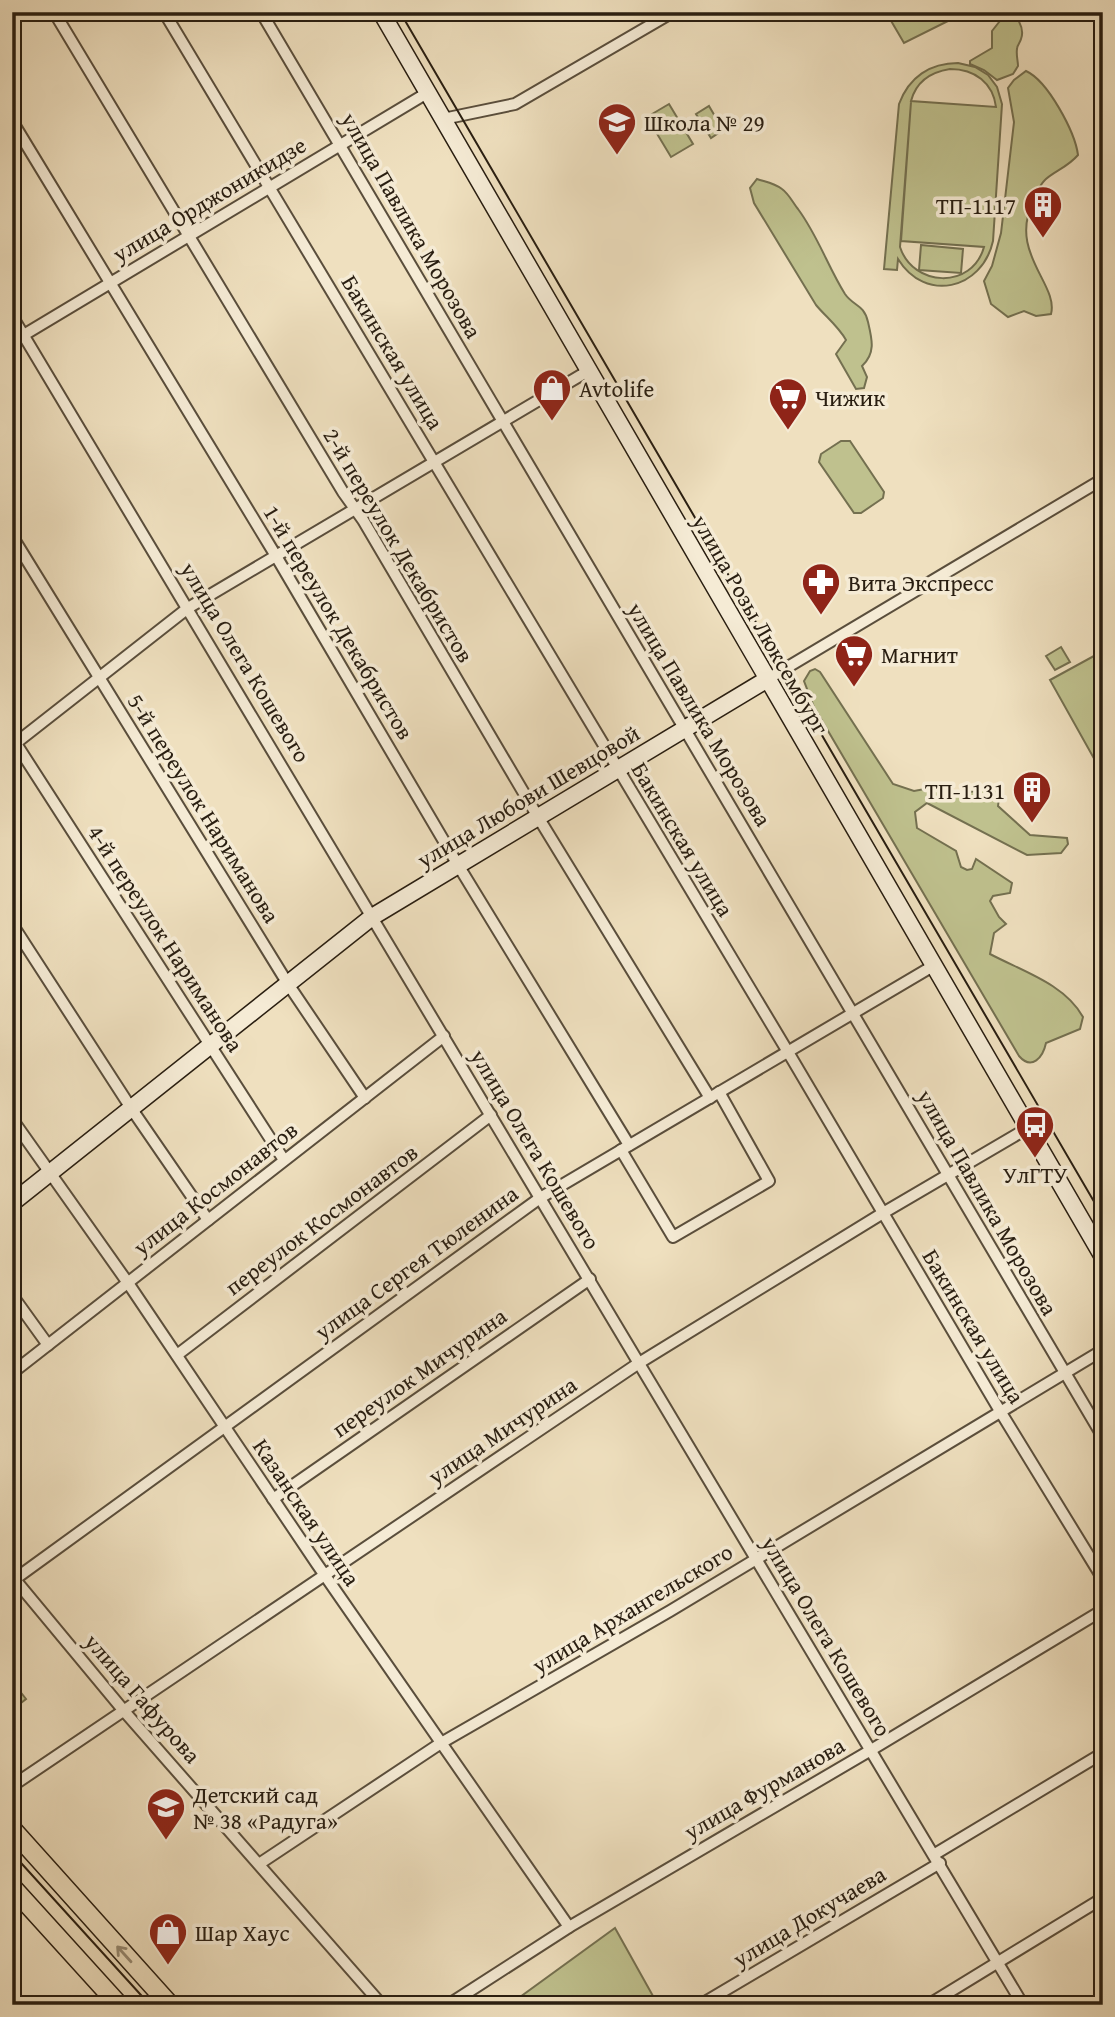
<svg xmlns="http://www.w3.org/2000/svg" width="1115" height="2017" viewBox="0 0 1115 2017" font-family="'Gentium Book Plus',serif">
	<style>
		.green { fill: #bfc18e; stroke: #747050; stroke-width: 2; fill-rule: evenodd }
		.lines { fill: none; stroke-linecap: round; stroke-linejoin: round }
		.street-casing { stroke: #5a4e3c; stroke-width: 14 }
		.secondary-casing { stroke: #291e11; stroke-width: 19 }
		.primary-casing { stroke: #291e11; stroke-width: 21 }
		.street { stroke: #f5ebd5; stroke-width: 10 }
		.secondary { stroke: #f5ebd5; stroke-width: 16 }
		.primary { stroke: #efe0bf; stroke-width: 18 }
		.tram { stroke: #291e11; stroke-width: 2 }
		.oneway { stroke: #968971 }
		.labels { text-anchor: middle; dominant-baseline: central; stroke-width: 7; stroke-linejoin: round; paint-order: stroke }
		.poi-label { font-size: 23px; fill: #291e11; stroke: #f5ebd5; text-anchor: start }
		.street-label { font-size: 23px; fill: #291e11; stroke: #f5ebd5 }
	</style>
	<rect width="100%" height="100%" fill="#efe0bf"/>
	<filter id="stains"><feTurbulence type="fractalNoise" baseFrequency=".00286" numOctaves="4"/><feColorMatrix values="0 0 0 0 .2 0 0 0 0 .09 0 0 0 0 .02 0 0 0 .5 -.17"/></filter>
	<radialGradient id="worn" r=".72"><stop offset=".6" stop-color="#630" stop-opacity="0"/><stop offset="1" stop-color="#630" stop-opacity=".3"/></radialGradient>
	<g class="green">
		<path d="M 900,12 L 918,18 L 931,12 L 953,12 L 946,17 L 948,21 L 904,43 L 890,19 Z"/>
		<path d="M 1007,12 C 1017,14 1025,28 1021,39 C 1020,43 1017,45 1017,49 C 1016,55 1018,61 1018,66 L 1013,74 L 997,80 L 984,70 L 970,64 L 970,61 L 992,48 L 992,31 Z"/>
		<path d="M 958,63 L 975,67 L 988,75 L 997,87 L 1002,104 L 993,241 C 982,290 925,303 898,259 L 897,270 L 884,269 L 899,104 C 909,77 930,63 958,63 ZM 950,69 C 975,69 993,83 996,107 L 911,101 C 916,82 931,72 950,69 ZM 911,102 L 901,241 L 984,247 C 972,290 913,287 900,247 Z"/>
		<path d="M 1026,71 C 1048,81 1075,132 1078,155 C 1067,168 1052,172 1044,181 C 1039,186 1037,194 1034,200 C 1007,252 1059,284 1051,314 L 1036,316 L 1024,311 L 1008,317 L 991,304 L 984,281 L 992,266 L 1001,233 L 1014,122 L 1008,88 L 1014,80 Z"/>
		<path d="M 669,104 L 693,144 L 671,157 L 647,117 Z"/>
		<path d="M 709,106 L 723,130 L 711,138 L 696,114 Z"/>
		<path d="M 757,179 C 766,182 774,183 782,189 C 789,194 793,203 798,209 C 818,236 828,267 845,294 C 853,306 864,304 868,322 C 872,339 876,353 862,366 L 867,377 L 864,388 L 856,389 L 836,354 L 846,340 C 838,326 826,317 816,305 L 754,203 L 750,188 Z"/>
		<path d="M 921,245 L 963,249 L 961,273 L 919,270 Z"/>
		<path d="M 841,441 L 850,441 L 884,492 L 883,498 L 861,513 L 854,513 L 819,462 L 821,454 Z"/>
		<path d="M 1061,647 L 1070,662 L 1055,670 L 1046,656 Z"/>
		<path d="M 1103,651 L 1103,769 L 1101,771 L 1050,680 Z"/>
		<path d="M 815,669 L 820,672 L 893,784 L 914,791 L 941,786 L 962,794 L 996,786 L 1000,790 L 998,806 L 1030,835 L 1067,838 L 1068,844 L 1061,853 L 1027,855 L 927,803 L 915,812 L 917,828 L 956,851 L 961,867 L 967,870 L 972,869 L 976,859 L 1012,883 L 1010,893 L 993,896 L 990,901 L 999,917 L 1006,924 L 994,933 L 990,954 C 1022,971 1065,984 1083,1017 L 1080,1029 L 1046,1043 C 1043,1057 1032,1071 1019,1056 L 814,707 L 804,681 L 810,671 Z"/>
		<path d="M 12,1681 L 26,1699 L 12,1710 Z"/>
		<path d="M 615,1928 L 658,2005 L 509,2005 Z"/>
	</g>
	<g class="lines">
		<g class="street-casing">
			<g id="street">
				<path d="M 54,12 L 343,492 L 363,520 L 538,817 L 710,1098"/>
				<path d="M 164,12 L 788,1052 L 1000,1411 L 1103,1579"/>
				<path d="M 261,12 L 1103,1437"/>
				<path d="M 443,119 L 515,104 L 673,12"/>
				<path d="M 12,121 L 276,556 L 458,865 L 629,1145"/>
				<path d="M 12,316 L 1023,2005"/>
				<path d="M 12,342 L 427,93"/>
				<path d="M 12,536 L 288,984 L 365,1098"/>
				<path d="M 766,680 L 1103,479"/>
				<path d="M 13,739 L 284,1160"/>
				<path d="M 12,746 L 188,608 L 588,371"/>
				<path d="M 12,924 L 131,1108 L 208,1220"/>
				<path d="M 12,1119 L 128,1283 L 317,1564 L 569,1927"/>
				<path d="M 621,1150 L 673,1237 L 769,1181 L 719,1092"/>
				<path d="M 12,1295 L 48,1345"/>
				<path d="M 177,1355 L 491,1115"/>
				<path d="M 12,1373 L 444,1036"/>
				<path d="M 273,1499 L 590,1279"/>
				<path d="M 12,1576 L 124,1711 L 382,2005"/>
				<path d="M 15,1579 L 540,1198 L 933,966"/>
				<path d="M 12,1786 L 639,1363 L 883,1213 L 1028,1128"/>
				<path d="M 935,1854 L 1103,1753"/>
				<path d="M 259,1864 L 441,1743 L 670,1611 L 1103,1350"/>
				<path d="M 448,2005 L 569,1927 L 871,1750 L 1103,1610"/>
				<path d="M 700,2005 L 940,1863"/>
				<path d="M 928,2005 L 1103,1898"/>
			</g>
		</g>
		<g class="secondary-casing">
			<g id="secondary">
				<path d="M 381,12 L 1103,1257"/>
				<path d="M 12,1203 L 372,917 L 766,680"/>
			</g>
		</g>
		<g class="primary-casing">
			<g id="primary">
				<path d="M 12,1829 L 170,2005"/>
				<path d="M 12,1887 L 119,2005"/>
			</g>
		</g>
		<use href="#street" class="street"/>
		<use href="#secondary" class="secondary"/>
		<use href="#primary" class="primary"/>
		<g class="tram">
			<path d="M 400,12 L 1103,1217"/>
			<path d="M 12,1853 L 150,2005"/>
		</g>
	</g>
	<defs><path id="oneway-shaft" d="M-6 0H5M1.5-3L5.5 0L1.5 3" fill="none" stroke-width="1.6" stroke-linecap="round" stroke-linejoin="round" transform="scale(1.75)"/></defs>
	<use class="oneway" href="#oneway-shaft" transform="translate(124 1954) rotate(-132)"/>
	<defs>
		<g id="school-pin" transform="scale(2.0125)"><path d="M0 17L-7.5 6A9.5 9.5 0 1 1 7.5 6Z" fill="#8f2418" stroke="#f5ebd5"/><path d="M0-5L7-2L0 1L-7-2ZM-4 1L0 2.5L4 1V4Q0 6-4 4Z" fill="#fff"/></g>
		<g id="building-pin" transform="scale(2.0125)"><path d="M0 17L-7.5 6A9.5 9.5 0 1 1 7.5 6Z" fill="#8f2418" stroke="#f5ebd5"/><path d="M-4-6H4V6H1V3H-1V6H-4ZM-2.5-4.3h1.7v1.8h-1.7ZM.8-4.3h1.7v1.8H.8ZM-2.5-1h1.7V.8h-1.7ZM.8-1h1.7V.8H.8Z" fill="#fff"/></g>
		<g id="shop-pin" transform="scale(2.0125)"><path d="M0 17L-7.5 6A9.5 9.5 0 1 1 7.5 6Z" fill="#8f2418" stroke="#f5ebd5"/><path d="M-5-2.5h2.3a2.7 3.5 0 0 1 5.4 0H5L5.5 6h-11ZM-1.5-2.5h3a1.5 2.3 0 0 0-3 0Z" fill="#fff"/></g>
		<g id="supermarket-pin" transform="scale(2.0125)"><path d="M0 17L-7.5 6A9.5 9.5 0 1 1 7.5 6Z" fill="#8f2418" stroke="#f5ebd5"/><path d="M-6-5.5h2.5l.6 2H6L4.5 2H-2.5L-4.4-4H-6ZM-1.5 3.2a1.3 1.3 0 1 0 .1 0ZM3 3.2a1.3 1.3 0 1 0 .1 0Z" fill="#fff"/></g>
		<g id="pharmacy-pin" transform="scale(2.0125)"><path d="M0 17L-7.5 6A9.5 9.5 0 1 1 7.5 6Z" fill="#8f2418" stroke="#f5ebd5"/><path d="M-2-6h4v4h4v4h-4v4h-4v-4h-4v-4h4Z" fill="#fff"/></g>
		<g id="bus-pin" transform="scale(2.0125)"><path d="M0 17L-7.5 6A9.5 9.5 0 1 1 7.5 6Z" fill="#8f2418" stroke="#f5ebd5"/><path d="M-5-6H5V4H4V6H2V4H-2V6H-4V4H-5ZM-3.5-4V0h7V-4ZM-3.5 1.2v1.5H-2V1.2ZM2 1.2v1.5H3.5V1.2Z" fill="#fff"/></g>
	</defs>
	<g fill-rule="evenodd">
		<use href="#school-pin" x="617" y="122"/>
		<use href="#building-pin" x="1043" y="205"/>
		<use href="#shop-pin" x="552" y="388"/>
		<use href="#supermarket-pin" x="788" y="397"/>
		<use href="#pharmacy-pin" x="821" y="582"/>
		<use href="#supermarket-pin" x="854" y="654"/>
		<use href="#building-pin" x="1032" y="790"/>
		<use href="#bus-pin" x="1035" y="1125"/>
		<use href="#school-pin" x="166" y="1807"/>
		<use href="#shop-pin" x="168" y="1932"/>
	</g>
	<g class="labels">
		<g class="poi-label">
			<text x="644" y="122">Школа № 29</text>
			<text x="1016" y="205" text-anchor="end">ТП-1117</text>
			<text x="579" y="388">Avtolife</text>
			<text x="815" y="397">Чижик</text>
			<text x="848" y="582">Вита Экспресс</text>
			<text x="881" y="654">Магнит</text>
			<text x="1005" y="790" text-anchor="end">ТП-1131</text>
			<text x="1035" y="1174" text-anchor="middle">УлГТУ</text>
			<text x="193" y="1794">Детский сад<tspan x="193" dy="26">№ 38 «Радуга»</tspan></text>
			<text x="195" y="1932">Шар Хаус</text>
		</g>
		<g class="street-label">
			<text transform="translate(209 199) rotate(-31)">улица Орджоникидзе</text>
			<text transform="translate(412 225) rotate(60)">улица Павлика Морозова</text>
			<text transform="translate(393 352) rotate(59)">Бакинская улица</text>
			<text transform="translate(399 545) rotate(59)">2-й переулок Декабристов</text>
			<text transform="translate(339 622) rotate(59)">1-й переулок Декабристов</text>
			<text transform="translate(761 624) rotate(60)">улица Розы Люксембург</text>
			<text transform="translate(246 662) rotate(59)">улица Олега Кошевого</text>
			<text transform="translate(700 714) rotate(59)">улица Павлика Морозова</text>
			<text transform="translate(528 796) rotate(-31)">улица Любови Шевцовой</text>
			<text transform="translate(204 808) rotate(58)">5-й переулок Нариманова</text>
			<text transform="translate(683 839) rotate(59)">Бакинская улица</text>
			<text transform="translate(166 938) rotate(57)">4-й переулок Нариманова</text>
			<text transform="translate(536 1149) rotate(59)">улица Олега Кошевого</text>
			<text transform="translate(215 1188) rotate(-38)">улица Космонавтов</text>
			<text transform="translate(988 1202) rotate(60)">улица Павлика Морозова</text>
			<text transform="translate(321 1219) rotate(-37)">переулок Космонавтов</text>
			<text transform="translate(416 1262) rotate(-36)">улица Сергея Тюленина</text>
			<text transform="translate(974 1326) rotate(59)">Бакинская улица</text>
			<text transform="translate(419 1372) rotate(-35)">переулок Мичурина</text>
			<text transform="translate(502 1430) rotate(-34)">улица Мичурина</text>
			<text transform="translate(307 1512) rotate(56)">Казанская улица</text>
			<text transform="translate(632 1608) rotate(-31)">улица Архангельского</text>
			<text transform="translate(827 1636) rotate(59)">улица Олега Кошевого</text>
			<text transform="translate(143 1698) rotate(49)">улица Гафурова</text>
			<text transform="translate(764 1788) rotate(-30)">улица Фурманова</text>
			<text transform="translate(809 1916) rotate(-31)">улица Докучаева</text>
		</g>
	</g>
	<rect width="1115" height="2017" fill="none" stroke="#efe0bf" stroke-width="42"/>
	<rect x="14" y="14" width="1087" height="1989" fill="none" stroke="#291e11" stroke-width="3.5"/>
	<rect x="21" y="21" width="1073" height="1975" fill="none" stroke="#291e11" stroke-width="2"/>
	<rect width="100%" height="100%" filter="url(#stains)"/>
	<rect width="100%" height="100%" fill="url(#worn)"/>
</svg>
